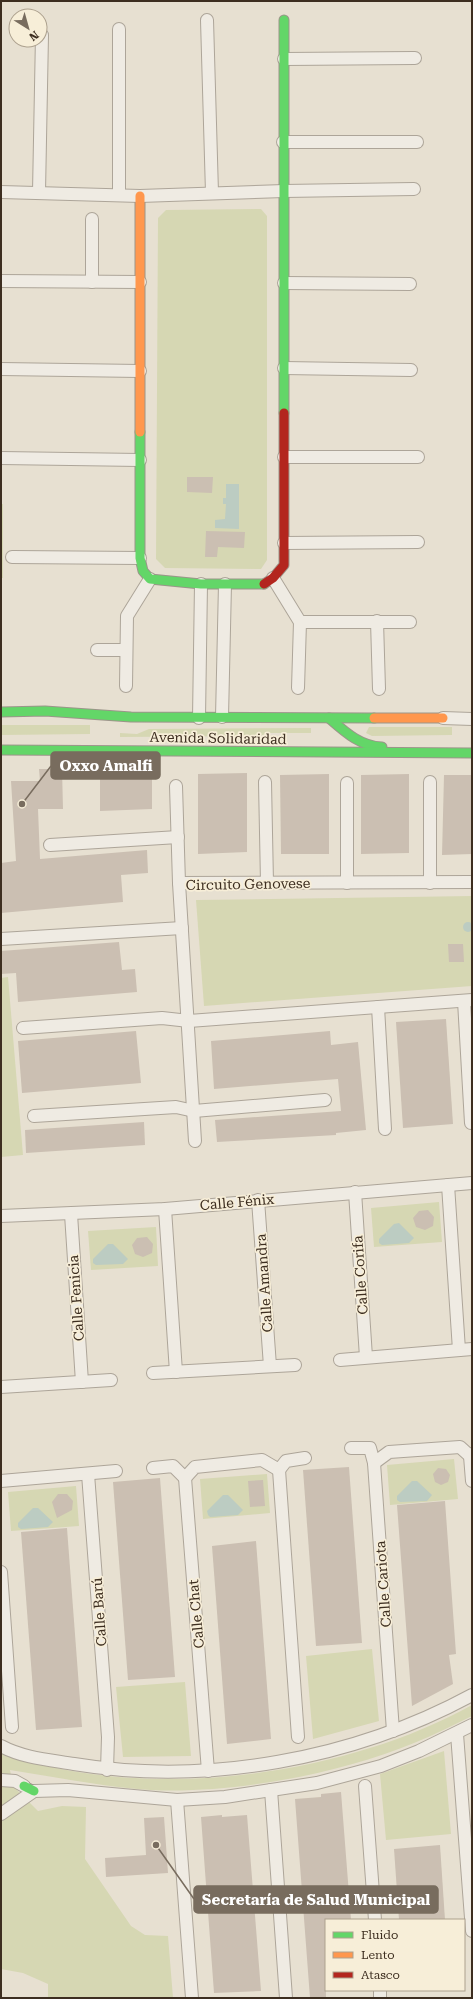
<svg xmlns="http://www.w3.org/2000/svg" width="473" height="1999" viewBox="0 0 473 1999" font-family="'Roboto Serif',serif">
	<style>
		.green { fill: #d6d7b3 }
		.water { fill: #bcccc2 }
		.building { fill: #cbbfb2 }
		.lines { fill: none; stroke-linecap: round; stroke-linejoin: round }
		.street-casing { stroke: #ada599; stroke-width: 14 }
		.fast-casing { stroke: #9c958a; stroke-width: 11 }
		.slow-casing { stroke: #9c958a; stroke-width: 11 }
		.jam-casing { stroke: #9c958a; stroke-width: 11 }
		.street { stroke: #efebe3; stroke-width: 12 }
		.fast { stroke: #63d668; stroke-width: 9 }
		.slow { stroke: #ff974d; stroke-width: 9 }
		.jam { stroke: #b3261e; stroke-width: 9 }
		.labels { text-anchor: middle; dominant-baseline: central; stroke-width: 3.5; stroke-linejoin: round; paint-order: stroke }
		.street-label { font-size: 14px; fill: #3d2e20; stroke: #f7eed8 }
		.leader { fill: none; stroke: #786c5e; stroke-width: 1.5 }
		.callout-dot { fill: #786c5e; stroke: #f7eed8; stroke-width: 1.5 }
		.callout { fill: #786c5e; stroke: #786c5e; stroke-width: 1.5 }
		.callout-label { font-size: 15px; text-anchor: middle; font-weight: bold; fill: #fff }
	</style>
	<rect width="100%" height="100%" fill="#e7e0d1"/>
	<g class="green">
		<path d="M 261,209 L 267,216 L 267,560 L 261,569 L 165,568 L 156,559 L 158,218 L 166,210 Z"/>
		<rect x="1" y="504" width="2" height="74"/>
		<path d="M 1,725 L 90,725 L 90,734 L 1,735 Z"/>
		<path d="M 369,727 L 452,727 L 452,735 L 372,736 L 366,733 Z"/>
		<path d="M 311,728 L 311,733 L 269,733 L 259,736 L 120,737 L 120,733 L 137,734 L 149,729 Z"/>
		<path d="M 472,896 L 472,986 L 204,1006 L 196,900 Z"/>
		<path d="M 8,977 L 23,1155 L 1,1157 L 1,978 Z"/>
		<path d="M 439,1202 L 442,1242 L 374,1247 L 371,1208 Z"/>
		<path d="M 156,1227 L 158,1266 L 91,1270 L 88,1231 Z"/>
		<path d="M 454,1459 L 458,1499 L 390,1505 L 387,1465 Z"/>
		<path d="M 267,1474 L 270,1513 L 203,1519 L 200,1479 Z"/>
		<path d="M 76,1486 L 79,1526 L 11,1531 L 8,1492 Z"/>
		<path d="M 372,1649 L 379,1721 L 313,1739 L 306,1656 Z"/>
		<path d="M 185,1682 L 191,1756 L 123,1757 L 116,1687 Z"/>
		<path d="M 472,1705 L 472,1716 C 453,1725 434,1735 414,1743 C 339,1774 232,1794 151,1790 C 103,1787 57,1777 10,1770 L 13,1786 L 38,1811 L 62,1806 L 86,1807 L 85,1859 L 131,1926 L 145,1935 L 168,1936 L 173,1998 L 48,1998 L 48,1984 L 23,1973 L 1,1969 L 1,1752 C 141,1804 343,1777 472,1705 Z"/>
		<path d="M 444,1751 L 451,1834 L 386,1840 L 380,1774 Z"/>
	</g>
	<g class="water">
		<path d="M 226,484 L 239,484 L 239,529 L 215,528 L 215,520 L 225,519 L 226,504 L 223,504 L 223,498 L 226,498 Z"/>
		<circle cx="468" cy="927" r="5"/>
		<path d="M 399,1223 L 414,1238 L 409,1243 L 382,1245 L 379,1243 L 379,1239 L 394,1224 Z"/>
		<path d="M 108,1244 L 113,1244 L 128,1259 L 123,1264 L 96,1265 L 93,1263 L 93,1259 Z"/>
		<path d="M 412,1481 L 417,1481 L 432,1495 L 427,1501 L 400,1502 L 397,1500 L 397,1496 Z"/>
		<path d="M 223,1495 L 228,1495 L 243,1510 L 238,1515 L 210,1517 L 208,1515 L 207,1511 Z"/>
		<path d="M 33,1508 L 38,1508 L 53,1522 L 48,1527 L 21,1529 L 18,1527 L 18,1523 Z"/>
	</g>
	<g class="building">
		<path d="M 187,477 L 213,477 L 212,493 L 187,492 Z"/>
		<path d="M 206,531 L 245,532 L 244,548 L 218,547 L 217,557 L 205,557 Z"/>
		<path d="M 39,769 L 62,769 L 63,809 L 38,809 L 40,859 L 147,850 L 148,873 L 121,875 L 123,902 L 1,913 L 1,863 L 16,861 L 11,781 L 40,781 Z"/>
		<path d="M 129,769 L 152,769 L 152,809 L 100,811 L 100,771 Z"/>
		<path d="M 247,773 L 247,852 L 198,854 L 198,774 Z"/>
		<path d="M 329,774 L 329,854 L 281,854 L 280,775 Z"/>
		<path d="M 409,774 L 409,853 L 361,854 L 361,775 Z"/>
		<path d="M 444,775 L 472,775 L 472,854 L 442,855 Z"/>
		<path d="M 119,942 L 122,970 L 135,969 L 137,992 L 18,1002 L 16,973 L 1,974 L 1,951 Z"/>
		<path d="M 448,944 L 463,944 L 464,962 L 449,962 Z"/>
		<path d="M 446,1019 L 453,1124 L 403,1128 L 396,1022 Z"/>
		<path d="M 136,1031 L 141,1083 L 22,1093 L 18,1041 Z"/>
		<path d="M 330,1031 L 331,1045 L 358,1042 L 366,1130 L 336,1133 L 336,1135 L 217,1142 L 215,1120 L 341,1111 L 338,1079 L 214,1089 L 211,1041 Z"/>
		<path d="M 144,1122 L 145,1145 L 26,1153 L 25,1130 Z"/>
		<path d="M 428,1210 L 434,1217 L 433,1226 L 425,1230 L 416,1227 L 413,1218 L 419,1211 Z"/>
		<path d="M 147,1237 L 153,1244 L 152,1253 L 143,1257 L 135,1254 L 132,1245 L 137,1238 Z"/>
		<path d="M 349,1467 L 362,1643 L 316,1646 L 303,1470 Z"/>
		<path d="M 438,1468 L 446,1469 L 450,1475 L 448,1482 L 441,1485 L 435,1482 L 433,1474 Z"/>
		<path d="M 160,1478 L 175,1677 L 128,1680 L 113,1482 Z"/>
		<path d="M 263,1480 L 265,1506 L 250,1507 L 248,1481 Z"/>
		<path d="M 58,1494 L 67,1494 L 73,1501 L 72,1510 L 57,1518 L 52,1502 Z"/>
		<path d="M 445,1501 L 456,1654 L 449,1655 L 453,1684 L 412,1706 L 397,1505 Z"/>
		<path d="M 67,1528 L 82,1727 L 36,1730 L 21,1532 Z"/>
		<path d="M 256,1541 L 271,1739 L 227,1744 L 212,1546 Z"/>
		<path d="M 341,1792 L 351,1920 L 325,1920 L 326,1998 L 310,1998 L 295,1799 L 321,1797 L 321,1794 Z"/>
		<path d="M 222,1815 L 222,1817 L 247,1815 L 261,1991 L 214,1993 L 201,1817 Z"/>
		<path d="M 164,1817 L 168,1873 L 106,1877 L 105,1858 L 146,1855 L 144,1818 Z"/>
		<path d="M 440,1845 L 445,1920 L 399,1920 L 394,1849 Z"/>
	</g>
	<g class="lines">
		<g class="street-casing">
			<g id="street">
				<path d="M 207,20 L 212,193"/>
				<path d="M 284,59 L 415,58"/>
				<path d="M 283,142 L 417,142"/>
				<path d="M 1,192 L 140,196 L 284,191 L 414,189"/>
				<path d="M 39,192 L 42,35"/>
				<path d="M 119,194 L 119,29"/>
				<path d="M 1,281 L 140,282"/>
				<path d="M 92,282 L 92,219"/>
				<path d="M 284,283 L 410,284"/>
				<path d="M 284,368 L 411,370"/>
				<path d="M 1,369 L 140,371"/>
				<path d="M 284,457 L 418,457"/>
				<path d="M 1,458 L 140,460"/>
				<path d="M 284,543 L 418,542"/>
				<path d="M 12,557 L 140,558"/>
				<path d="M 273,578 L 300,622 L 298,688"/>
				<path d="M 377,621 L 379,689"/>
				<path d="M 300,622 L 410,622"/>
				<path d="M 97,650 L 126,650"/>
				<path d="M 126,686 L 127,616 L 150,579"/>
				<path d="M 222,717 L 225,584"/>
				<path d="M 199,718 L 201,584"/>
				<path d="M 443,718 L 472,719"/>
				<path d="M 265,782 L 267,883"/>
				<path d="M 430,782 L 430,883"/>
				<path d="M 347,783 L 347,883"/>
				<path d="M 176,786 L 179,883 L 195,1141"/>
				<path d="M 50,845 L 178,837"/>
				<path d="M 179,883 L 472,882"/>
				<path d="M 1,939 L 182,928"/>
				<path d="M 464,1001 L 471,1123"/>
				<path d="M 378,1007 L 385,1129"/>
				<path d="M 23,1028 L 162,1018 L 189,1021 L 472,1000"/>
				<path d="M 34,1116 L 176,1107 L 194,1111 L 325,1100"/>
				<path d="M 448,1185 L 459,1350"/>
				<path d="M 355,1192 L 366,1357"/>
				<path d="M 258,1200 L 270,1366"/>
				<path d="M 165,1209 L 176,1372"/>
				<path d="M 71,1214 L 82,1382"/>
				<path d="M 1,1216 L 165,1209 L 472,1183"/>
				<path d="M 340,1360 L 472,1349"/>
				<path d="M 153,1373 L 295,1365"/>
				<path d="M 1,1387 L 111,1380"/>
				<path d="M 351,1448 L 370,1448 L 374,1463 L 389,1452 L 460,1447 L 470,1456 L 472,1454"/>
				<path d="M 470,1456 L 472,1481"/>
				<path d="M 374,1463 L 393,1731"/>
				<path d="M 153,1468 L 173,1466 L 185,1478 L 195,1467 L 262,1460 L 279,1470 L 286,1461 L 305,1458"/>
				<path d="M 279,1470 L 298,1737"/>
				<path d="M 88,1474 L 108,1737 L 107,1770"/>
				<path d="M 185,1478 L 208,1771"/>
				<path d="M 1,1481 L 116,1471"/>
				<path d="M 1,1572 L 12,1727"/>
				<path d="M 457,1734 L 472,1931"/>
				<path d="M 1,1746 C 23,1758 50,1760 74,1764 C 207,1786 354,1759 472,1695"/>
				<path d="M 1,1780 L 15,1781 L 24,1786"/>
				<path d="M 365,1786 L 375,1920"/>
				<path d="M 271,1790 L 286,1998"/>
				<path d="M 177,1800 L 192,1998"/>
				<path d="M 1,1814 L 34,1791 L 68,1790 L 177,1800 L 225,1797 L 317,1783 L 381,1766 L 419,1751 L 472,1725"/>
				<path d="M 380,1990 L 380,1998"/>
			</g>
		</g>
		<g class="fast-casing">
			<g id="fast">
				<path d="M 284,20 L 284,413"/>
				<path d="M 140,432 L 140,558 L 143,571 L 150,579 L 201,584 L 264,584"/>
				<path d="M 1,712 L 45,711 L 131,717 L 374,718"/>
				<path d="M 329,718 C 345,732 360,746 382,747"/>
				<path d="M 1,750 L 472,753"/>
				<path d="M 24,1786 L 34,1791"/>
			</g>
		</g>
		<g class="slow-casing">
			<g id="slow">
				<path d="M 140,196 L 140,432"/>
				<path d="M 374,718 L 443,718"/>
			</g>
		</g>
		<g class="jam-casing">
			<path id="jam" d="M 264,584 L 273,578 L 284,565 L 284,413"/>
		</g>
		<use href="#street" class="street"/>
		<use href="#fast" class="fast"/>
		<use href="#slow" class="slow"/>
		<use href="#jam" class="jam"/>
	</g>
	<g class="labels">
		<g class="street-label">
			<text transform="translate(218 738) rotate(1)">Avenida Solidaridad</text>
			<text transform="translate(248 884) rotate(-1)">Circuito Genovese</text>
			<text transform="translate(237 1202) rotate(-5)">Calle Fénix</text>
			<text transform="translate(360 1275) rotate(-94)">Calle Corifa</text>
			<text transform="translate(264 1283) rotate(-94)">Calle Amandra</text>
			<text transform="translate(76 1298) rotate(-94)">Calle Fenicia</text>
			<text transform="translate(383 1584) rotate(-94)">Calle Cariota</text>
			<text transform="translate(99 1612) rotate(-94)">Calle Barú</text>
			<text transform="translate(196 1614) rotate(-95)">Calle Chat</text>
		</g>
	</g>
	<path class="leader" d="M22 804L51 766M156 1845L194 1899"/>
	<g class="callout-dot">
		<circle cx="22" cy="804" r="4"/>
		<circle cx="156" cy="1845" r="4"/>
	</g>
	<g class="callout">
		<rect x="51" y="752" width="109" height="27" rx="4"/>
		<rect x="194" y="1886" width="244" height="27" rx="4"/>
	</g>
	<g class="callout-label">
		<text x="106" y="771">Oxxo Amalfi</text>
		<text x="316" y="1905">Secretaría de Salud Municipal</text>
	</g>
	<rect width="473" height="1999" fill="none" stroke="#3d2e20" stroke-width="4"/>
	<rect x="325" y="1919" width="140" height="72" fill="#f7eed8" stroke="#ada18e"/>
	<rect x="333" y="1932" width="20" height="6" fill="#63d668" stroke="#ada18e"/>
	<text x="361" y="1939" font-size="12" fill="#3d2e20">Fluido</text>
	<rect x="333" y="1952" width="20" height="6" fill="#ff974d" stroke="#ada18e"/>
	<text x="361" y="1959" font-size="12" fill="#3d2e20">Lento</text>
	<rect x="333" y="1972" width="20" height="6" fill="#b3261e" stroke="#ada18e"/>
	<text x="361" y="1979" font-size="12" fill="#3d2e20">Atasco</text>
	<g transform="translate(28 28) rotate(143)"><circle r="19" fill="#f7eed8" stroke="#ada18e"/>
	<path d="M0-3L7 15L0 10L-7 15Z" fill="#786c5e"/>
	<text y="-6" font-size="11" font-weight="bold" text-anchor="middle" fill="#3d2e20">N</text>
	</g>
</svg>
